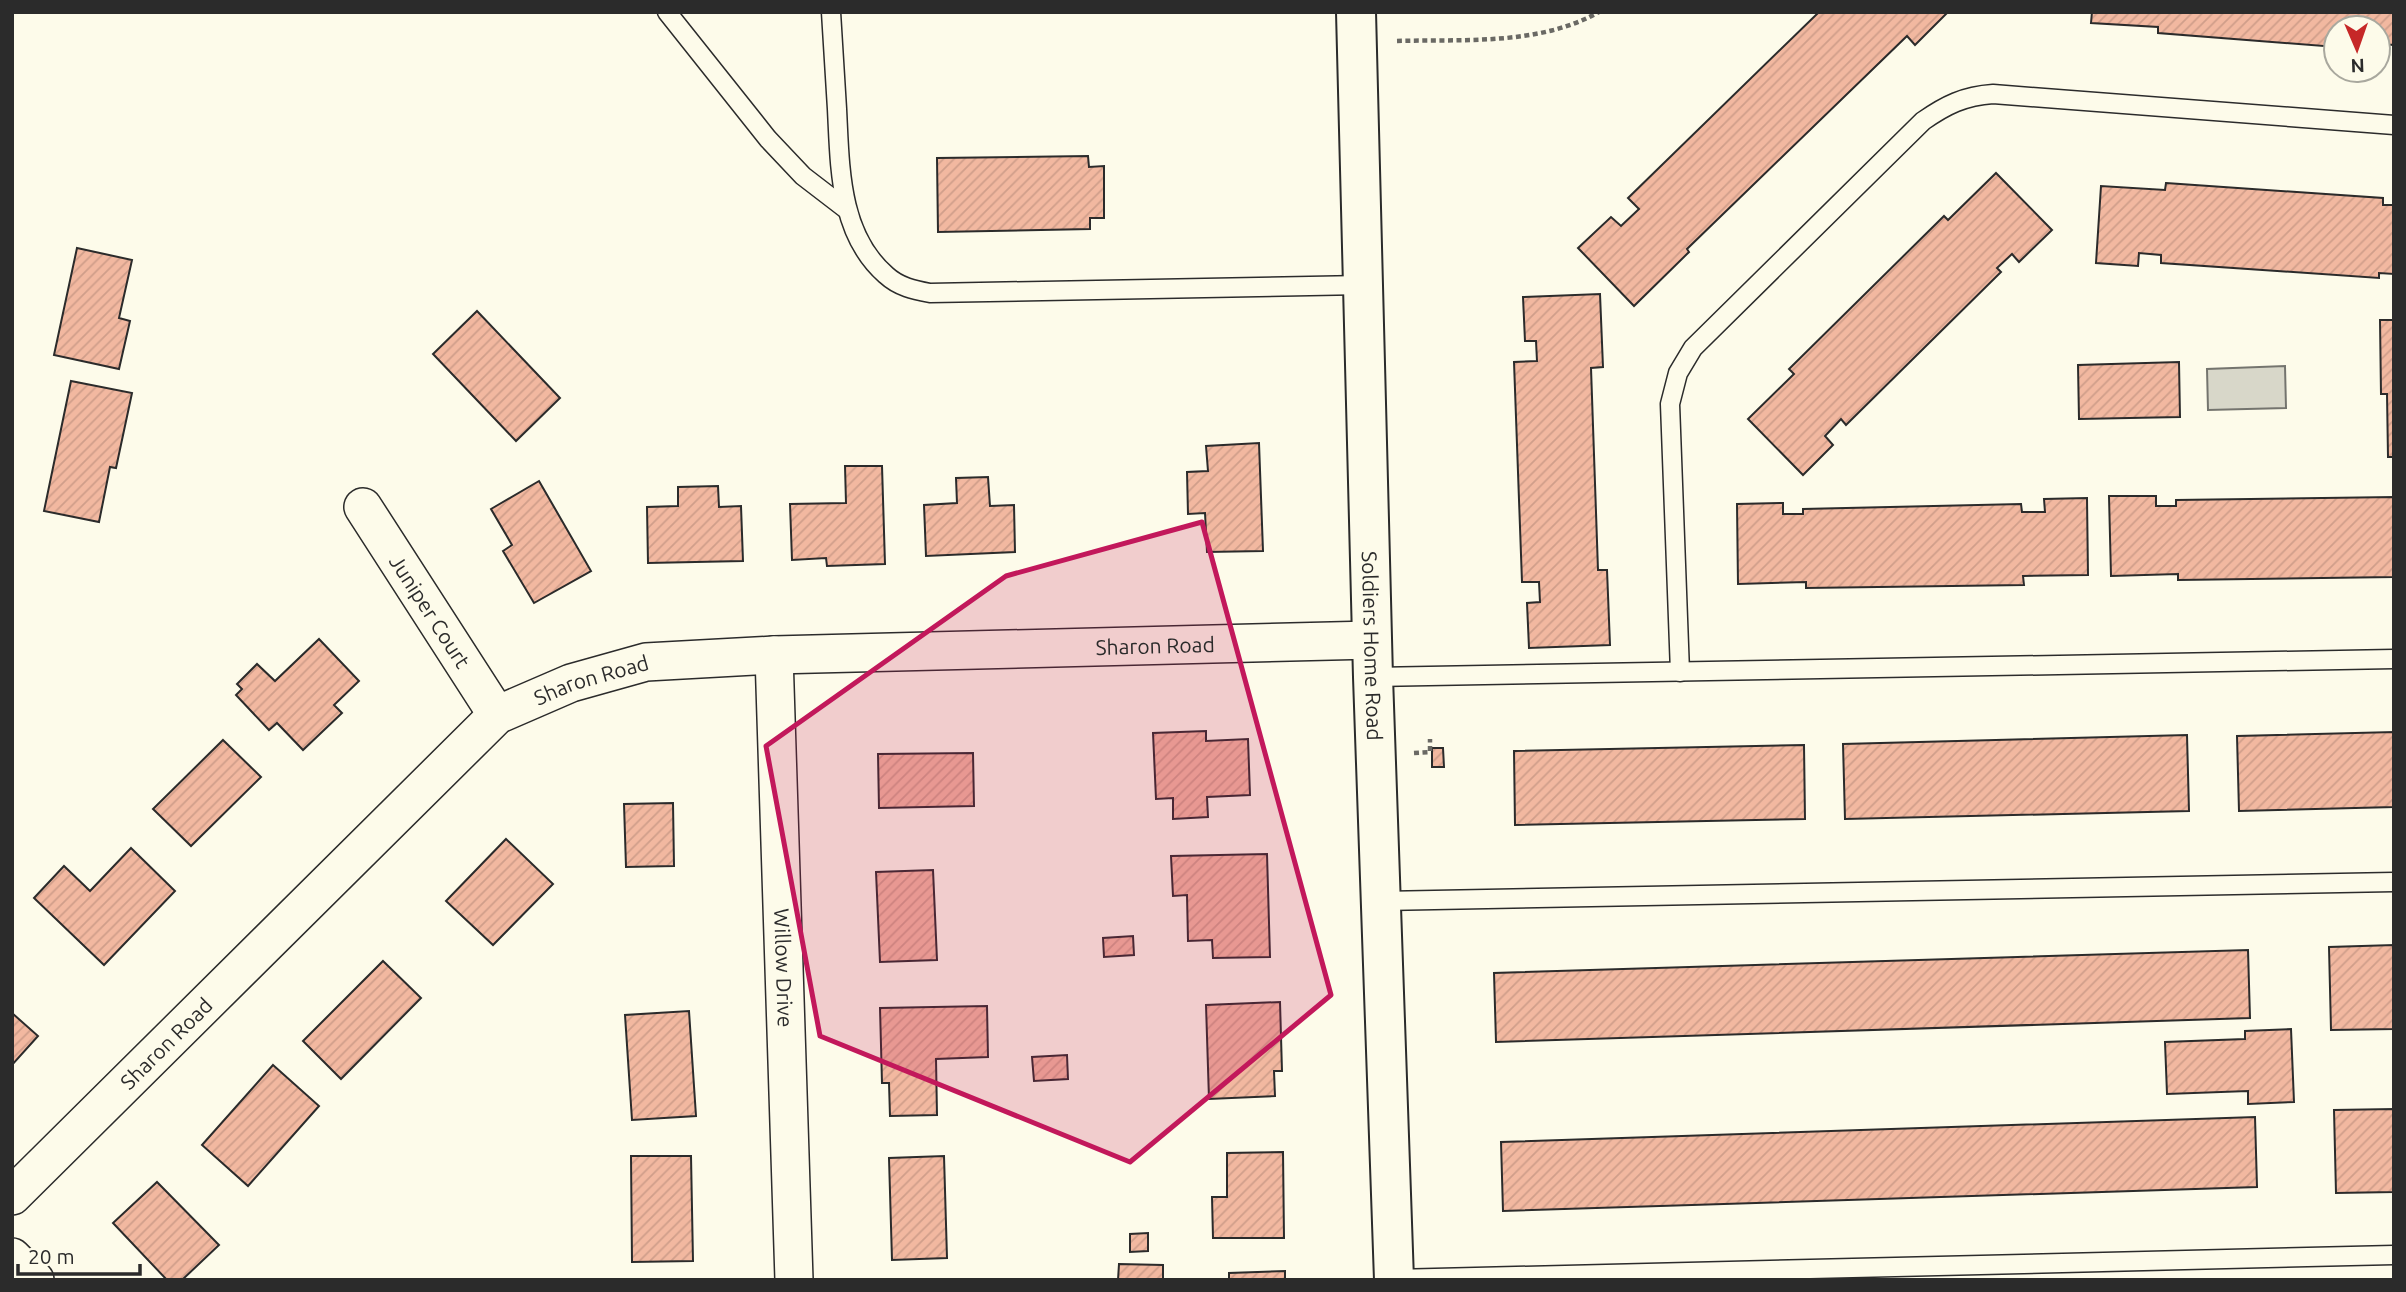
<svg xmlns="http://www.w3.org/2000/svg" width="2406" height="1292" viewBox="0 0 2406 1292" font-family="Ubuntu,sans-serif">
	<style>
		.water { fill: #d8d7c9; stroke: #74746e; stroke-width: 2 }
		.building { fill: url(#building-hatch); stroke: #2b2b2b; stroke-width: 2 }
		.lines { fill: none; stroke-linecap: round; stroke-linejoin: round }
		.lane-casing { stroke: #2b2b2b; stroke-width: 21 }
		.street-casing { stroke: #2b2b2b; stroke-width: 40 }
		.secondary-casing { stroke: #2b2b2b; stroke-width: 42 }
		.path { stroke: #6a6964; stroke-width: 4.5; stroke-dasharray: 5 3.5; stroke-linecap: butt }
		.lane { stroke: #fdfbea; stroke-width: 18 }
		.street { stroke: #fdfbea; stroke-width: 37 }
		.secondary { stroke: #fdfbea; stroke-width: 38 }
		.marked { fill: #c2185b; fill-opacity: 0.2; stroke: #c2185b; stroke-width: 5; stroke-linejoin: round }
		.labels { text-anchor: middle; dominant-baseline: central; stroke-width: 5; stroke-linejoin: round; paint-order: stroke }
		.street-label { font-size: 21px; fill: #2b2b2b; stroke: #fdfbea }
	</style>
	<defs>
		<pattern id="building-hatch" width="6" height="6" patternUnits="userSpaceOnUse" patternTransform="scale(1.75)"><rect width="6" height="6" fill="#f2b8a0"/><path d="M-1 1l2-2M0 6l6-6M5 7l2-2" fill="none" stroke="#d09e8a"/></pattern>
	</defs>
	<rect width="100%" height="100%" fill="#fdfbea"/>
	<path class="water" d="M 2285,366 L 2286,408 L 2208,410 L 2207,369 Z"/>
	<g class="building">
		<path d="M 1819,12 L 1948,12 L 1915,45 L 1907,36 L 1687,249 L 1689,252 L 1634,306 L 1578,248 L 1611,217 L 1621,226 L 1639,209 L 1628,198 Z"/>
		<path d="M 2092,12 L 2394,12 L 2394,45 L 2378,44 L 2378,28 L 2336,28 L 2336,47 L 2158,33 L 2158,27 L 2091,23 Z"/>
		<path d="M 1088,156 L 1089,167 L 1104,166 L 1104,218 L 1090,218 L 1090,229 L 938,232 L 937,158 Z"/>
		<path d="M 1996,173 L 2052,230 L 2019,262 L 2012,254 L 1997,268 L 2001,272 L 1846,425 L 1841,419 L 1825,436 L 1833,445 L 1803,475 L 1748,419 L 1794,374 L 1789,369 L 1944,216 L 1948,220 Z"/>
		<path d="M 2166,183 L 2383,198 L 2383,205 L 2394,205 L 2394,274 L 2379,273 L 2379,278 L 2161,263 L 2161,255 L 2139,253 L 2138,266 L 2096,263 L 2101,186 L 2165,190 Z"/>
		<path d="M 77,248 L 132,260 L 119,318 L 130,321 L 119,369 L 54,355 Z"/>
		<path d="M 1600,294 L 1603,367 L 1591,368 L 1598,570 L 1607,570 L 1610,645 L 1529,648 L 1527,603 L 1540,602 L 1539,582 L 1522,582 L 1514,362 L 1537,361 L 1536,341 L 1525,341 L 1523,297 Z"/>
		<path d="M 477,311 L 560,398 L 516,441 L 433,354 Z"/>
		<path d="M 2380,320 L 2394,320 L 2394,457 L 2388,457 L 2387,394 L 2381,394 Z"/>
		<path d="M 2179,362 L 2180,417 L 2079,419 L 2078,365 Z"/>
		<path d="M 71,381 L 132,393 L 116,468 L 110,467 L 99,522 L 44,511 Z"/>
		<path d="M 1259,443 L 1263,551 L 1207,552 L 1205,513 L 1188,514 L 1187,472 L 1208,471 L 1206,446 Z"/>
		<path d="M 845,466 L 882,466 L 885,564 L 827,566 L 826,558 L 792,560 L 790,504 L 846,503 Z"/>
		<path d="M 988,477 L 990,506 L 1014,505 L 1015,552 L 926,556 L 924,505 L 957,503 L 956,478 Z"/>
		<path d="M 539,481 L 591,571 L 534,603 L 503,551 L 512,545 L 491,509 Z"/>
		<path d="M 718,486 L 719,507 L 741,506 L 743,561 L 648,563 L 647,507 L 678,506 L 678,487 Z"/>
		<path d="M 2109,496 L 2156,496 L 2156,506 L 2176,506 L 2176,500 L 2394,497 L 2394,577 L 2178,580 L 2178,574 L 2111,576 Z"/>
		<path d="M 2087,498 L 2088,575 L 2023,576 L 2024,585 L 1806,588 L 1806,582 L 1738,584 L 1737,504 L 1783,503 L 1783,514 L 1803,514 L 1803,509 L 2021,504 L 2022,512 L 2045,512 L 2044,499 Z"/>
		<path d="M 319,639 L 359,681 L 334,705 L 342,713 L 303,750 L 277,723 L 269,730 L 236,695 L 242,689 L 237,684 L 257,664 L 275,681 Z"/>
		<path d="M 1206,731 L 1206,741 L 1248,739 L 1250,795 L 1207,797 L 1208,817 L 1173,819 L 1173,798 L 1156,799 L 1153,733 Z"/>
		<path d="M 2394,732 L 2394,807 L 2239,811 L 2237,736 Z"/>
		<path d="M 2187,735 L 2189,811 L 1845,819 L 1843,744 Z"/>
		<path d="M 223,740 L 261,777 L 191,846 L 153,809 Z"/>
		<path d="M 1804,745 L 1805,819 L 1515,825 L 1514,751 Z"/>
		<path d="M 1432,748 L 1443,748 L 1444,767 L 1432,767 Z"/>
		<path d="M 973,753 L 974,806 L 879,808 L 878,754 Z"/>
		<path d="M 673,803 L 674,866 L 626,867 L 624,804 Z"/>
		<path d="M 506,839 L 553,884 L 493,945 L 446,901 Z"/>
		<path d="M 131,848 L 175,891 L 104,965 L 34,898 L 64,866 L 90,891 Z"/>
		<path d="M 1267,854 L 1270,957 L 1213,958 L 1212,940 L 1188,941 L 1187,895 L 1173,896 L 1171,856 Z"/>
		<path d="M 933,870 L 937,960 L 880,962 L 876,872 Z"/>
		<path d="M 1133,936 L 1134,955 L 1104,957 L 1103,938 Z"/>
		<path d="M 2394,945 L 2394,1029 L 2331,1030 L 2329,947 Z"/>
		<path d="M 2248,950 L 2250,1018 L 1496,1042 L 1494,973 Z"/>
		<path d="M 383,961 L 421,998 L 341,1079 L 303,1041 Z"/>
		<path d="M 1280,1002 L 1282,1071 L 1274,1071 L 1275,1096 L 1209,1099 L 1206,1005 Z"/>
		<path d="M 987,1006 L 988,1057 L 936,1059 L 937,1115 L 890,1116 L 889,1083 L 882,1083 L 880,1008 Z"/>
		<path d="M 689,1011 L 696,1116 L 632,1120 L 625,1015 Z"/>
		<path d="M 12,1013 L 38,1036 L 12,1065 Z"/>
		<path d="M 2291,1029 L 2294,1102 L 2248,1104 L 2248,1091 L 2167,1094 L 2165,1042 L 2245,1039 L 2245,1031 Z"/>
		<path d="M 1067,1055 L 1068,1079 L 1034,1081 L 1032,1057 Z"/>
		<path d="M 273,1065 L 319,1106 L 248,1186 L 202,1145 Z"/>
		<path d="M 2394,1109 L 2394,1192 L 2336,1193 L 2334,1110 Z"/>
		<path d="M 2255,1117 L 2257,1187 L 1503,1211 L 1501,1142 Z"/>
		<path d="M 1283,1152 L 1284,1238 L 1213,1238 L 1212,1197 L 1227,1197 L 1227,1153 Z"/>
		<path d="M 631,1156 L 691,1156 L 693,1261 L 632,1262 Z"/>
		<path d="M 944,1156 L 947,1258 L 892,1260 L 889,1158 Z"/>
		<path d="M 157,1182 L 219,1245 L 182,1280 L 167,1280 L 113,1223 Z"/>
		<path d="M 1148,1233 L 1148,1251 L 1130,1252 L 1130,1234 Z"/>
		<path d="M 1119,1264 L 1163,1265 L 1163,1280 L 1118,1280 Z"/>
		<path d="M 1285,1271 L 1285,1280 L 1229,1280 L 1229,1273 Z"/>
	</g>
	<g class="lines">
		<g class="lane-casing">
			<g id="lane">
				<path d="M 667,12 L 768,139 L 803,176 L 846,209"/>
				<path d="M 831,12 C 833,45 835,77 837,109 C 840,167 839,234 886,275 C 899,287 914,290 930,293 L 1363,285"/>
				<path d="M 1680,672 L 1670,404 L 1678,373 L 1693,348 L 1923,121 C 1946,105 1964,96 1993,94 L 2394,125"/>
				<path d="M 1373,677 L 2394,659"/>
				<path d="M 1382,901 L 2394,882"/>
				<path d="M 1394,1279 L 2394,1255"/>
			</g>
		</g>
		<g class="street-casing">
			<g id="street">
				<path id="s1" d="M 363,507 L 497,715"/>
				<path id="s2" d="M 774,655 L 794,1280"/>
				<path id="s3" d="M 12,1196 L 497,715 L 571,683 L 646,662 L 774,655 L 1372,640"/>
				<path d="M 12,1257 L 35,1280"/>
			</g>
		</g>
		<g class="secondary-casing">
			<g id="secondary">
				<path id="s4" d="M 1356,12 L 1373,677 L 1394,1280"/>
			</g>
		</g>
		<g class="path">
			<path d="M 1397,41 C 1464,39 1538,46 1599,12"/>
			<path d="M 1414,753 L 1430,752 L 1430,739"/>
		</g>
		<use href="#lane" class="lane"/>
		<use href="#street" class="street"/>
		<use href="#secondary" class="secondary"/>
	</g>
	<path class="marked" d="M 1202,522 L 1331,995 L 1130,1162 L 820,1036 L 766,746 L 1006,576 Z"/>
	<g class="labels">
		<g class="street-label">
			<text stroke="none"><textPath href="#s1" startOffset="124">Juniper Court</textPath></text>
			<text stroke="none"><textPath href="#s3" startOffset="1351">Sharon Road</textPath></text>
			<text stroke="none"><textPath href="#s4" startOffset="634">Soldiers Home Road</textPath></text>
			<text stroke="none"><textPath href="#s3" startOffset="784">Sharon Road</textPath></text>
			<text stroke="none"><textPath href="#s2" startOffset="313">Willow Drive</textPath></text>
			<text stroke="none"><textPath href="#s3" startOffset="217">Sharon Road</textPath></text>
		</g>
	</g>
	<rect width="2406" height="1292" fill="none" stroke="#2b2b2b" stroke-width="28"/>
	<g transform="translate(2357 49) rotate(178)"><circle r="33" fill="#fdfbea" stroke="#a9a89e" stroke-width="2"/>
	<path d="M0-5L12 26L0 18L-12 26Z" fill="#c62828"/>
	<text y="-10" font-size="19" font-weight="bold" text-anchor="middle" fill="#2b2b2b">N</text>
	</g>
	<path d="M18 1264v10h122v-10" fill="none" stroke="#2b2b2b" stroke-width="3.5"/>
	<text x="28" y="1264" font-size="21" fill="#2b2b2b" stroke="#fdfbea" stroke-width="5" paint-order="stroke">20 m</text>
</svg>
